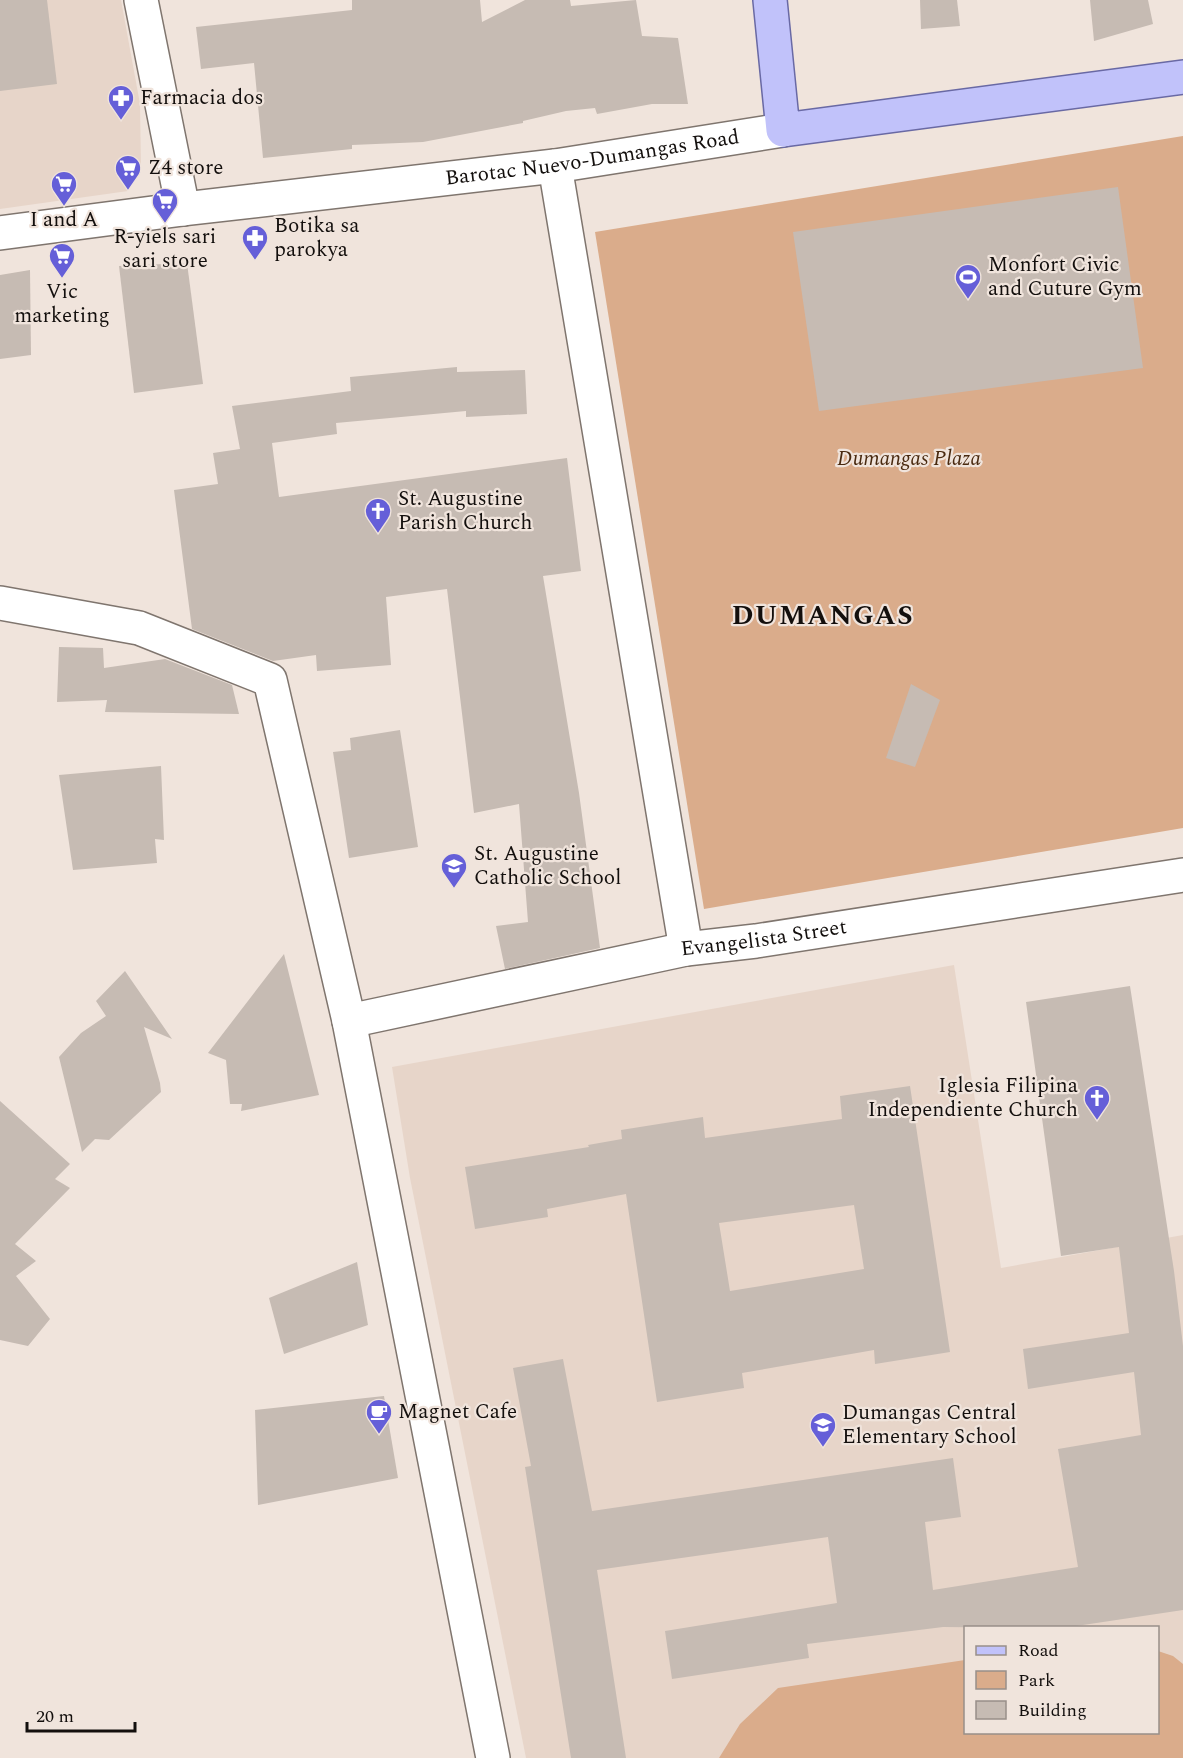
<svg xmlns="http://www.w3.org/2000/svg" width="1183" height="1758" viewBox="0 0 1183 1758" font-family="Spectral,serif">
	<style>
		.built { fill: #e7d5c9; fill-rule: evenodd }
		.green { fill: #daac8b }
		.building { fill: #c6bbb3; fill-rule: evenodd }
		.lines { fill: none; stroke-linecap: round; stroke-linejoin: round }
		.street-casing { stroke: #7f756e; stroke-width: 36 }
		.secondary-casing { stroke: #7f756e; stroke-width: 36 }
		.primary-casing { stroke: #6969a4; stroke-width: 36 }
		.street { stroke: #fff; stroke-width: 33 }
		.secondary { stroke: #fff; stroke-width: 33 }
		.primary { stroke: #c1c2fa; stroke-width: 33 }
		.labels { text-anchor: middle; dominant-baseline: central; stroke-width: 4.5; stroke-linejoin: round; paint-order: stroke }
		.poi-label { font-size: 21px; fill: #130f0d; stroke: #f0e4dc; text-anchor: start }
		.street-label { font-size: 21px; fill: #130f0d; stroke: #f0e4dc }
		.park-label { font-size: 21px; font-style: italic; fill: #49290f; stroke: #f0e4dc }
		.district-label { font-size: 27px; font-weight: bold; letter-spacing: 1.5px; fill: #130f0d; stroke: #f0e4dc }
	</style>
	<rect width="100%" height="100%" fill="#f0e4dc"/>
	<g class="built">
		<path d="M 0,0 L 121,0 L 140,104 L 141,168 L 128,191 L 0,209 Z"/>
		<path d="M 954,965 L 1001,1268 L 1183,1235 L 1183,1758 L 526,1758 L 410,1178 L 392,1067 ZM 966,1628 L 1158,1628 L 1158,1732 L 966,1732 Z"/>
	</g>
	<g class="green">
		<path d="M 1183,136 L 1183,828 L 704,909 L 595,232 Z"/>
		<path d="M 1158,1651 L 1173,1656 L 1183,1664 L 1183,1758 L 719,1758 L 740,1724 L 778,1688 L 965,1660 L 966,1732 L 1158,1732 Z"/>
	</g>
	<g class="building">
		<path d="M 0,0 L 47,0 L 57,84 L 0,91 Z"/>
		<path d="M 352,0 L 480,0 L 482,22 L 525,0 L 570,0 L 571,6 L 636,0 L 642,36 L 678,38 L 688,104 L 652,104 L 597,114 L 595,108 L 566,111 L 523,121 L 523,123 L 423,142 L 352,145 L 352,149 L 263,158 L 254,63 L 201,69 L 196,27 L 352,10 Z"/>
		<path d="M 920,0 L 957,0 L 960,26 L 921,29 Z"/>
		<path d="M 1090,0 L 1148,0 L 1153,24 L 1094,41 Z"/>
		<path d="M 1118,187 L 1143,368 L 819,411 L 793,232 Z"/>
		<path d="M 187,263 L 203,384 L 134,393 L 119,266 Z"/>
		<path d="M 30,270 L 31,355 L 0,359 L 0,275 Z"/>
		<path d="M 457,367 L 457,372 L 525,370 L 527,414 L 466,417 L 466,411 L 336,423 L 337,434 L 272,443 L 279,497 L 567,458 L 581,571 L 543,576 L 579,793 L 600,948 L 505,969 L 496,926 L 528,922 L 519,804 L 474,813 L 447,589 L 386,597 L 391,665 L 317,671 L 316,655 L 273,661 L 192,629 L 174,490 L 218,484 L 213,453 L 240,449 L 232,406 L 351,391 L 350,377 Z"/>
		<path d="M 59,647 L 103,648 L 104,668 L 165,659 L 232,685 L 239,714 L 105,712 L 107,700 L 57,702 Z"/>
		<path d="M 911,684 L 940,700 L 915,767 L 886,758 Z"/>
		<path d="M 400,730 L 418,847 L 349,858 L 333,752 L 351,750 L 350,738 Z"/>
		<path d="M 161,766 L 164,840 L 155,839 L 157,863 L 73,870 L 59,775 Z"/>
		<path d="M 284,954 L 319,1095 L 241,1111 L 242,1104 L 230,1104 L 226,1060 L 208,1053 Z"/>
		<path d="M 125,971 L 172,1039 L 144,1027 L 160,1083 L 161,1092 L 109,1140 L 95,1139 L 82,1152 L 59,1057 L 81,1033 L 106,1016 L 96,1001 Z"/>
		<path d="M 1130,986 L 1174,1271 L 1183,1346 L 1183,1610 L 1063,1628 L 943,1627 L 807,1644 L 809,1658 L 672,1679 L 665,1631 L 837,1603 L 828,1537 L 597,1570 L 626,1758 L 571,1758 L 525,1467 L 531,1466 L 513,1368 L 563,1359 L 592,1511 L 953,1458 L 961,1517 L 925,1522 L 933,1590 L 1078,1567 L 1058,1449 L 1141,1435 L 1134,1372 L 1028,1389 L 1023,1349 L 1129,1333 L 1119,1247 L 1061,1256 L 1026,1002 Z"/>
		<path d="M 910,1086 L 950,1352 L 875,1364 L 874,1350 L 742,1373 L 744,1388 L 657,1402 L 626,1194 L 547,1209 L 548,1217 L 475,1229 L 465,1167 L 589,1147 L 588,1145 L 622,1139 L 621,1130 L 703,1117 L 705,1138 L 842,1119 L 840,1096 ZM 854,1205 L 864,1269 L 730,1291 L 719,1223 Z"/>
		<path d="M 0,1101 L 70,1164 L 55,1179 L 70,1188 L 15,1244 L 36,1261 L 16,1276 L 50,1319 L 28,1346 L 0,1340 Z"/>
		<path d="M 357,1262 L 368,1325 L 284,1354 L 269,1298 Z"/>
		<path d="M 384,1396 L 398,1478 L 258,1505 L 255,1410 Z"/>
	</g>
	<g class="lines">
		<g class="street-casing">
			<g id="street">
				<path d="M 141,0 L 183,209"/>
				<path d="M 555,166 L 686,949"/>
				<path d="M 0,603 L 139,628 L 270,680 L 349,1021 L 493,1758"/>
				<path id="s1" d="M 349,1021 L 686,949 L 756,941 L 1183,875"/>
			</g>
		</g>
		<g class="secondary-casing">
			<g id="secondary">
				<path id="s2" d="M 0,233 L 183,209 L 555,166 L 783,130"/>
			</g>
		</g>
		<g class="primary-casing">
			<path id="primary" d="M 770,0 L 783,130 L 1183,77"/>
		</g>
		<use href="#street" class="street"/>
		<use href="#secondary" class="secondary"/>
		<use href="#primary" class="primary"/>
	</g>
	<defs>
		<g id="pharmacy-pin" transform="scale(1.35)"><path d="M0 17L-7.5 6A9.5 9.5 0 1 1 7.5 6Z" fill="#655fd8" stroke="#f0e4dc"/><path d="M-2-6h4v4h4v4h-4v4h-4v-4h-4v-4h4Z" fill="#fff"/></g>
		<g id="supermarket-pin" transform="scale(1.35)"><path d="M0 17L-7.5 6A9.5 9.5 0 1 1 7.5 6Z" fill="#655fd8" stroke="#f0e4dc"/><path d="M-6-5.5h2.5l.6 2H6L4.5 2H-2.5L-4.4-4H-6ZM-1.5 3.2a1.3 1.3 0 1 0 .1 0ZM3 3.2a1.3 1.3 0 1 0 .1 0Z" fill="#fff"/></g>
		<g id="stadium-pin" transform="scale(1.35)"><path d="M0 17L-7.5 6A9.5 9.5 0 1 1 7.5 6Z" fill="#655fd8" stroke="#f0e4dc"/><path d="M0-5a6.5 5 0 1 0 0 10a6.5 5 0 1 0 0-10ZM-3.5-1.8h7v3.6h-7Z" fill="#fff"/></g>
		<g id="church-pin" transform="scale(1.35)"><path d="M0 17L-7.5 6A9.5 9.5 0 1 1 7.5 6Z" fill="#655fd8" stroke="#f0e4dc"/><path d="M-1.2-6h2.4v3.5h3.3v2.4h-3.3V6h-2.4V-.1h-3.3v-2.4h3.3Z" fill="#fff"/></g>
		<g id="school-pin" transform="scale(1.35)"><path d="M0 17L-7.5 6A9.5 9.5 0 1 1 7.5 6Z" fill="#655fd8" stroke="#f0e4dc"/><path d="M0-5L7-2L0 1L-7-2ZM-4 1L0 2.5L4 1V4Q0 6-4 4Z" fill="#fff"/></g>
		<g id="cafe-pin" transform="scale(1.35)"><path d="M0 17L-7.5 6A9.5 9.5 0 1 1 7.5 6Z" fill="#655fd8" stroke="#f0e4dc"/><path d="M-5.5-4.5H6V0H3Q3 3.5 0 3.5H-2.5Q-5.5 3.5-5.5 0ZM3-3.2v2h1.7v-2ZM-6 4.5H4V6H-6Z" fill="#fff"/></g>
	</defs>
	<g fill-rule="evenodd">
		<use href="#pharmacy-pin" x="121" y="98"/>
		<use href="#supermarket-pin" x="128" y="168"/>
		<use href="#supermarket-pin" x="64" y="184"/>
		<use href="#supermarket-pin" x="165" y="201"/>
		<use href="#pharmacy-pin" x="255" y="238"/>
		<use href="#supermarket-pin" x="62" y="256"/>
		<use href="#stadium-pin" x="968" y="277"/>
		<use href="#church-pin" x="378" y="511"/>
		<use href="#school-pin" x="454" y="866"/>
		<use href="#church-pin" x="1097" y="1098"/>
		<use href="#cafe-pin" x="379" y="1412"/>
		<use href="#school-pin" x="823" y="1425"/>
	</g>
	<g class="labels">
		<g class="poi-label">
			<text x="140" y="98">Farmacia dos</text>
			<text x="148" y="168">Z4 store</text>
			<text x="64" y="220" text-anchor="middle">I and A</text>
			<text x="274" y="226">Botika sa<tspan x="274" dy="24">parokya</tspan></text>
			<text x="165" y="237" text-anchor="middle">R-yiels sari<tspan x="165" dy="24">sari store</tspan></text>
			<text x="988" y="265">Monfort Civic<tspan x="988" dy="24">and Cuture Gym</tspan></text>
			<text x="62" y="292" text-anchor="middle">Vic<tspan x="62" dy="24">marketing</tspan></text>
			<text x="398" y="499">St. Augustine<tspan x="398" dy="24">Parish Church</tspan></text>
			<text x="474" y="854">St. Augustine<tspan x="474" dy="24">Catholic School</tspan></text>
			<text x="1078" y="1086" text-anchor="end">Iglesia Filipina<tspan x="1078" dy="24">Independiente Church</tspan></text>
			<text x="398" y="1412">Magnet Cafe</text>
			<text x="842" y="1413">Dumangas Central<tspan x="842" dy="24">Elementary School</tspan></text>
		</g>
		<g class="street-label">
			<text stroke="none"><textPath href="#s2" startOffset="597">Barotac Nuevo-Dumangas Road</textPath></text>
			<text stroke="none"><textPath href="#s1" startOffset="423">Evangelista Street</textPath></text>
		</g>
		<g class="park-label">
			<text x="909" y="459">Dumangas Plaza</text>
		</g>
		<g class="district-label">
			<text x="823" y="616">DUMANGAS</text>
		</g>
	</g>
	<rect x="964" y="1626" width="195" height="108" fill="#f0e4dc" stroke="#988f89" stroke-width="1.5"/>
	<rect x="976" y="1646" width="30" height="9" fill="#c1c2fa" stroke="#988f89" stroke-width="1.5"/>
	<text x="1018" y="1656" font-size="18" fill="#130f0d">Road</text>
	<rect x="976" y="1671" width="30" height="18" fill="#daac8b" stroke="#988f89" stroke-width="1.5"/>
	<text x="1018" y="1686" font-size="18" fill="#130f0d">Park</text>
	<rect x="976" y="1701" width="30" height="18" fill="#c6bbb3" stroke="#988f89" stroke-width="1.5"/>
	<text x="1018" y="1716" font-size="18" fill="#130f0d">Building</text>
	<path d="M27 1722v9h108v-9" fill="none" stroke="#130f0d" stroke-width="3"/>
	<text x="36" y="1722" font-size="18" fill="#130f0d" stroke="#f0e4dc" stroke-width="4.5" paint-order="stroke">20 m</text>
</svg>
